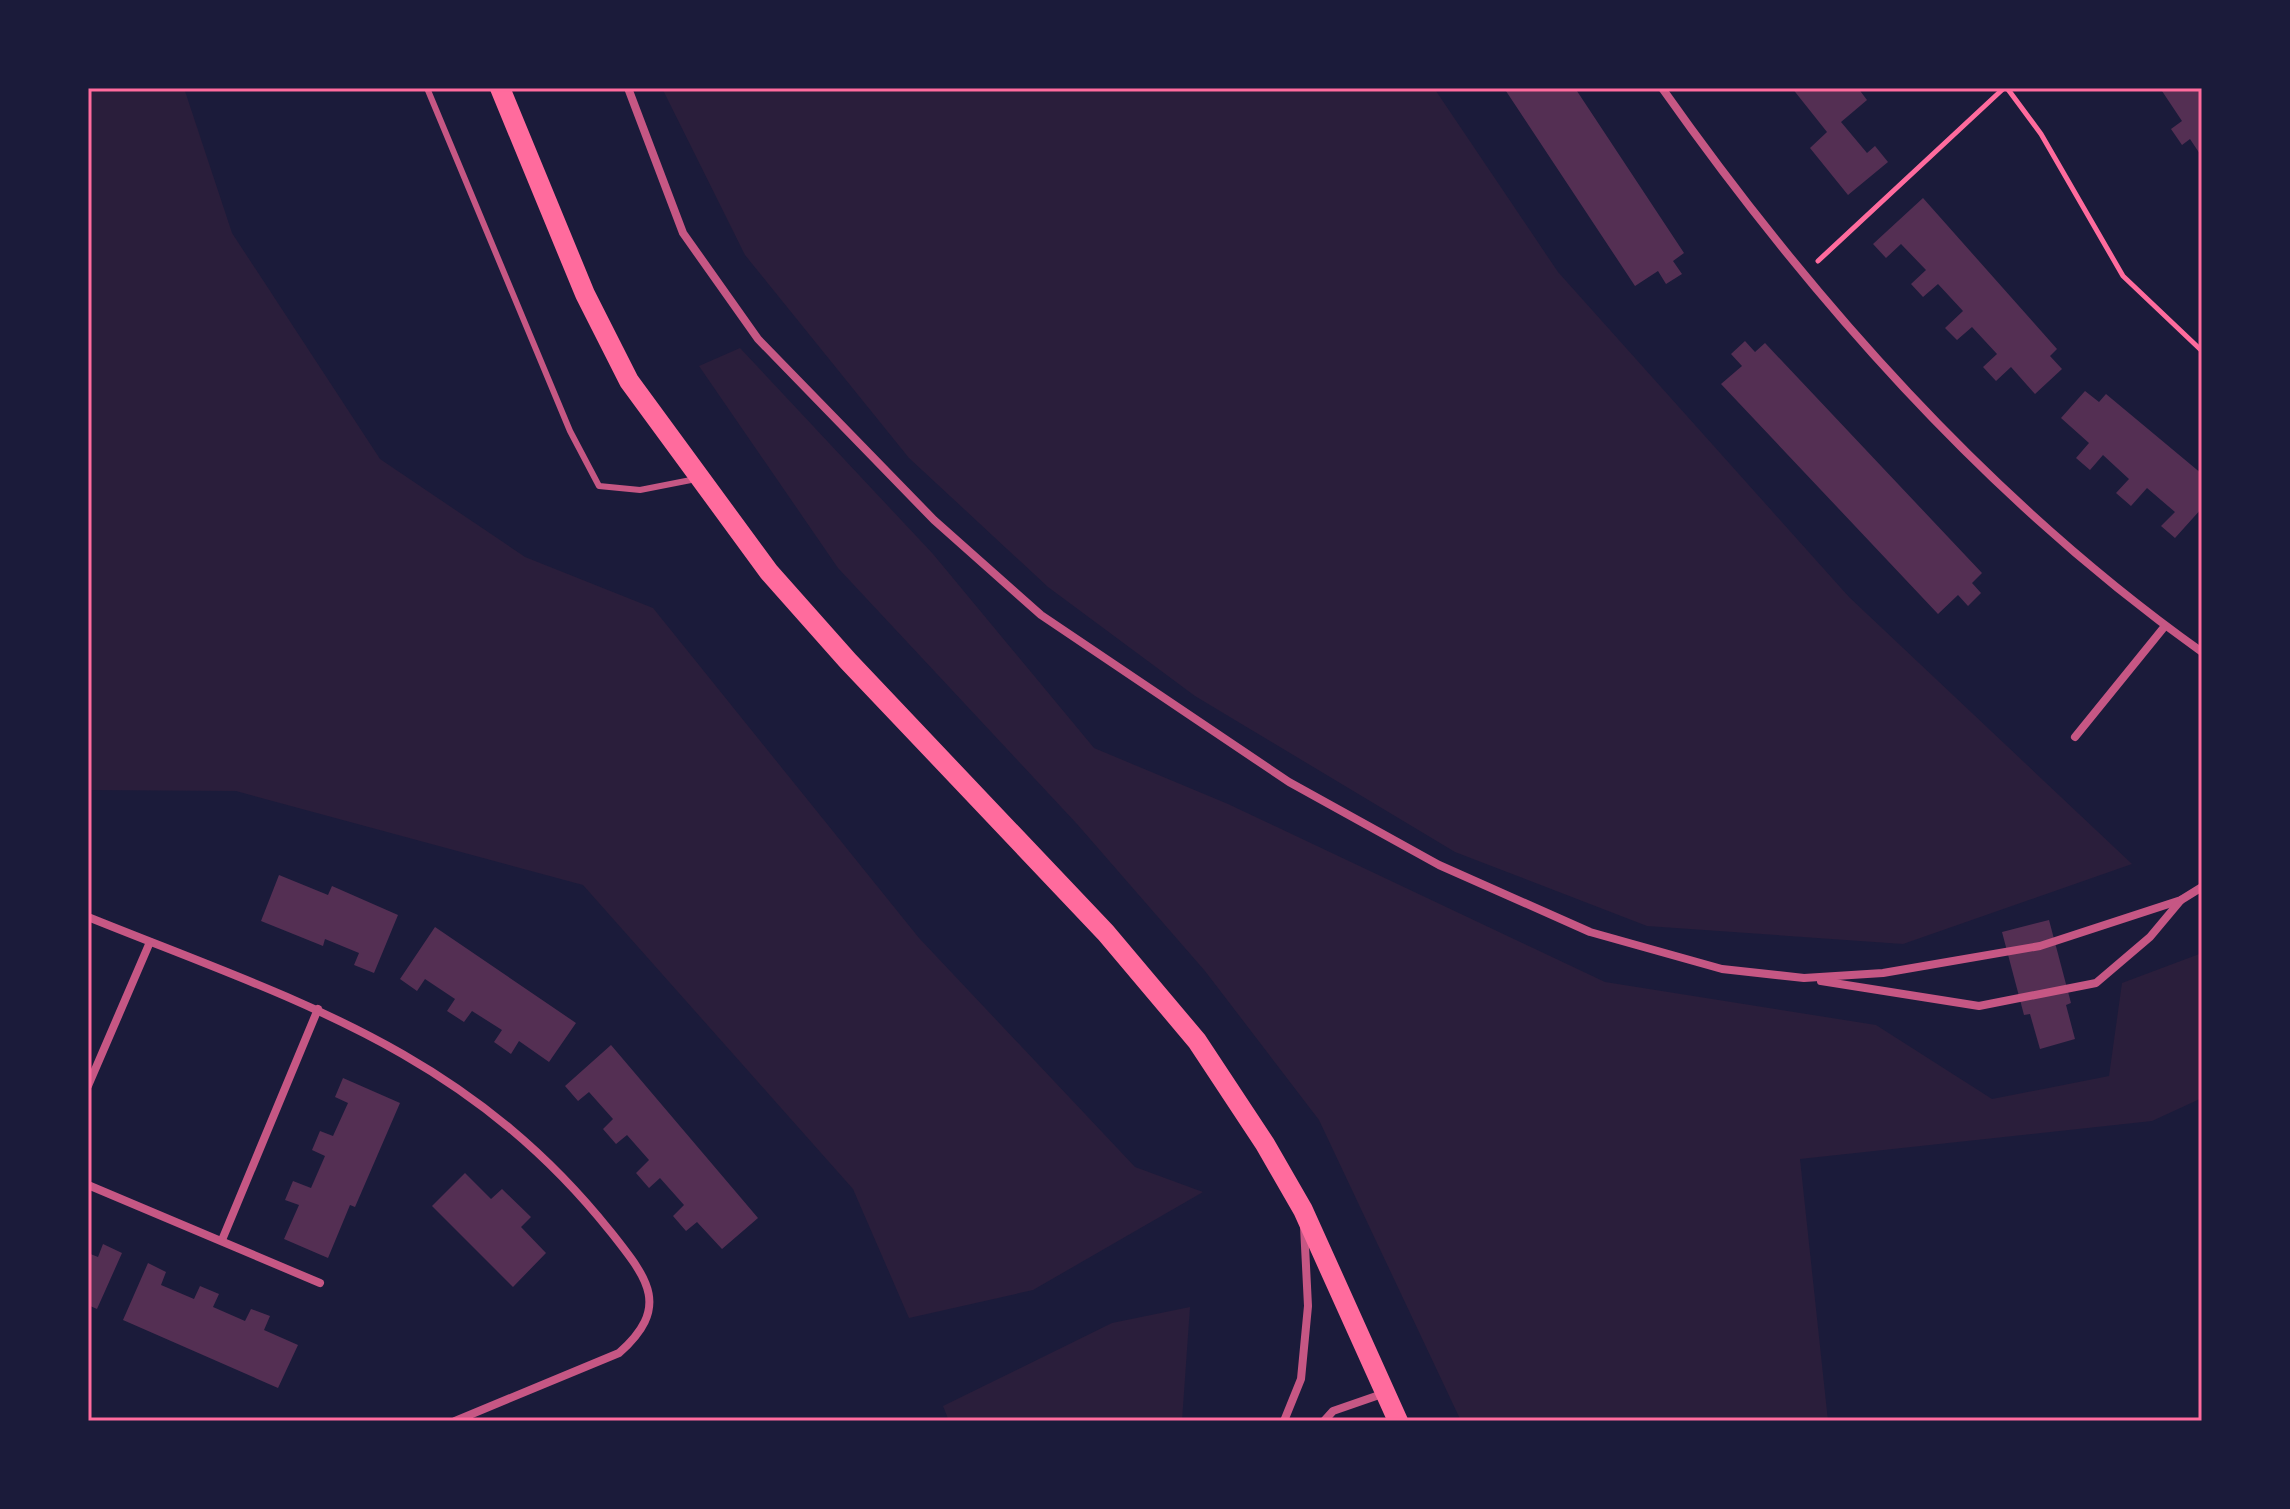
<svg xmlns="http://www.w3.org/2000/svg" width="2290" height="1509" viewBox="0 0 2290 1509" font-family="Commissioner,sans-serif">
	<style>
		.green { fill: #2a1e3b }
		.building { fill: #542f53 }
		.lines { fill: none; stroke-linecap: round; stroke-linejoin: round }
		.path { stroke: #ff6b9d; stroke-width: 5 }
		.service { stroke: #c65784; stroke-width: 6 }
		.minor { stroke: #c65784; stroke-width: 8 }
		.primary { stroke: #ff6b9d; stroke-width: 20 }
		.neatline { fill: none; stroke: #ff6b9d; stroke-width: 3 }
	</style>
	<rect width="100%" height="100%" fill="#1b1b3a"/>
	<g class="green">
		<path d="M 88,88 L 184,88 L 232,233 L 380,459 L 525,557 L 653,608 L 919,938 L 1135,1167 L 1203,1192 L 1033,1290 L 909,1318 L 853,1189 L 583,885 L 236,791 L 88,790 Z"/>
		<path d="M 662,88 L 1434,88 L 1558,272 L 1849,597 L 2132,864 L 1903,944 L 1647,926 L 1455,852 L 1195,696 L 1048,587 L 909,458 L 745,255 Z"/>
		<path d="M 740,348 L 933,554 L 1094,748 L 1228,804 L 1605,982 L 1876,1025 L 1992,1099 L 2109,1076 L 2122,983 L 2202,953 L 2202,1098 L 2152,1121 L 1800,1159 L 1828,1421 L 1461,1421 L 1319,1120 L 1205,971 L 1077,824 L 838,568 L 699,366 Z"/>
		<path d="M 1190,1307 L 1182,1421 L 949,1421 L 943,1406 L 1112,1323 Z"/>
	</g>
	<g class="building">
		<path d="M 1504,88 L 1575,88 L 1684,253 L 1673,261 L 1682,274 L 1666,284 L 1658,271 L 1635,286 Z"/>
		<path d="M 1792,88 L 1858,88 L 1867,100 L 1841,122 L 1867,153 L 1875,146 L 1888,162 L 1848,195 L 1810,148 L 1827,132 Z"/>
		<path d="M 2160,88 L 2202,88 L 2202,157 L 2190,139 L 2182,145 L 2171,129 L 2182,121 Z"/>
		<path d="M 1923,198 L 2057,349 L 2050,356 L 2062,369 L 2035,394 L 2011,367 L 1996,381 L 1983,367 L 1997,354 L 1972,327 L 1957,340 L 1945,328 L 1963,311 L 1938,284 L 1923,297 L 1911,284 L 1926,270 L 1901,244 L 1886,258 L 1873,244 Z"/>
		<path d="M 1745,341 L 1755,352 L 1765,343 L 1982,573 L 1972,583 L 1981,593 L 1968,606 L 1958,595 L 1938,614 L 1721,384 L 1742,366 L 1731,354 Z"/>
		<path d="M 2085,391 L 2099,402 L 2106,394 L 2202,474 L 2202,508 L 2175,538 L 2161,526 L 2175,512 L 2147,488 L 2131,506 L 2116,493 L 2129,479 L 2103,455 L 2090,470 L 2076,458 L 2089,443 L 2061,418 Z"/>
		<path d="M 279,875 L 328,895 L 332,886 L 398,915 L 374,973 L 354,965 L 359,953 L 325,939 L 323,946 L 261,921 Z"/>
		<path d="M 2049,920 L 2071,1003 L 2066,1005 L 2075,1039 L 2040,1049 L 2030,1014 L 2024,1015 L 2002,932 Z"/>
		<path d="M 435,927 L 576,1023 L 549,1062 L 519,1041 L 511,1054 L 494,1042 L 502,1030 L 472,1011 L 464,1022 L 447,1011 L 455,999 L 425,979 L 417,991 L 400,979 Z"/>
		<path d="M 611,1045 L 758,1218 L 722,1249 L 697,1222 L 686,1231 L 673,1216 L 684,1205 L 660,1178 L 649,1188 L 636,1173 L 649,1160 L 627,1135 L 616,1144 L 603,1129 L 613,1119 L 589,1092 L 578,1101 L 565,1086 Z"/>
		<path d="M 343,1078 L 400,1103 L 355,1207 L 350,1205 L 328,1258 L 284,1239 L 299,1205 L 285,1200 L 293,1181 L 311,1188 L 325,1156 L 312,1150 L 320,1131 L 333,1136 L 348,1103 L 335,1097 Z"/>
		<path d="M 465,1173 L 491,1199 L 502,1189 L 531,1217 L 521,1227 L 546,1253 L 513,1287 L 432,1206 Z"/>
		<path d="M 103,1244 L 122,1253 L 97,1309 L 88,1305 L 88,1253 L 98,1257 Z"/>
		<path d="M 148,1263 L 166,1272 L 161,1285 L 194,1299 L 200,1286 L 219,1294 L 213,1307 L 245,1321 L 251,1309 L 270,1316 L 264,1330 L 298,1345 L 278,1388 L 123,1320 Z"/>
	</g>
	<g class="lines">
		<g class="path">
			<path d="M 2007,88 L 2041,134 L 2123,276 L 2202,351"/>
			<path d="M 1818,261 L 2004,88"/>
		</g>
		<path class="service" d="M 427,88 L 570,431 L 599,486 L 640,490 L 696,479"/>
		<g class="minor">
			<path d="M 628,88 L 683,233 L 758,339 L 934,520 L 1041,615 L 1289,782 L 1439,865 L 1590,932 L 1722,969 L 1804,978 L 1883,973 L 2040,946 L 2181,900 L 2202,887"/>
			<path d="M 1662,88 C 1811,299 1991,502 2202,652"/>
			<path d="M 2075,737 L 2165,626"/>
			<path d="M 88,917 C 294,1000 465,1050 610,1231 C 647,1278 672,1306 619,1353 L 455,1421"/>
			<path d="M 1821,981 L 1979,1006 L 2096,983 L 2150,937 L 2181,900"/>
			<path d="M 88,1086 L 150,942"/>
			<path d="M 88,1185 L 320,1283"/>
			<path d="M 222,1240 L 318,1009"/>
			<path d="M 1284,1421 L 1301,1379 L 1308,1306 L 1304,1226"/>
			<path d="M 1324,1421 L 1333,1411 L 1385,1393"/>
		</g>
		<path class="primary" d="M 500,88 L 585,294 L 629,381 L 769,572 L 848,661 L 1106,933 L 1197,1041 L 1265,1144 L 1303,1210 L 1398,1421"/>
	</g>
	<rect width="2290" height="1509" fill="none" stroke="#1b1b3a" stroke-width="180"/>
	<rect x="90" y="90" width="2110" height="1329" class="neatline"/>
</svg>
